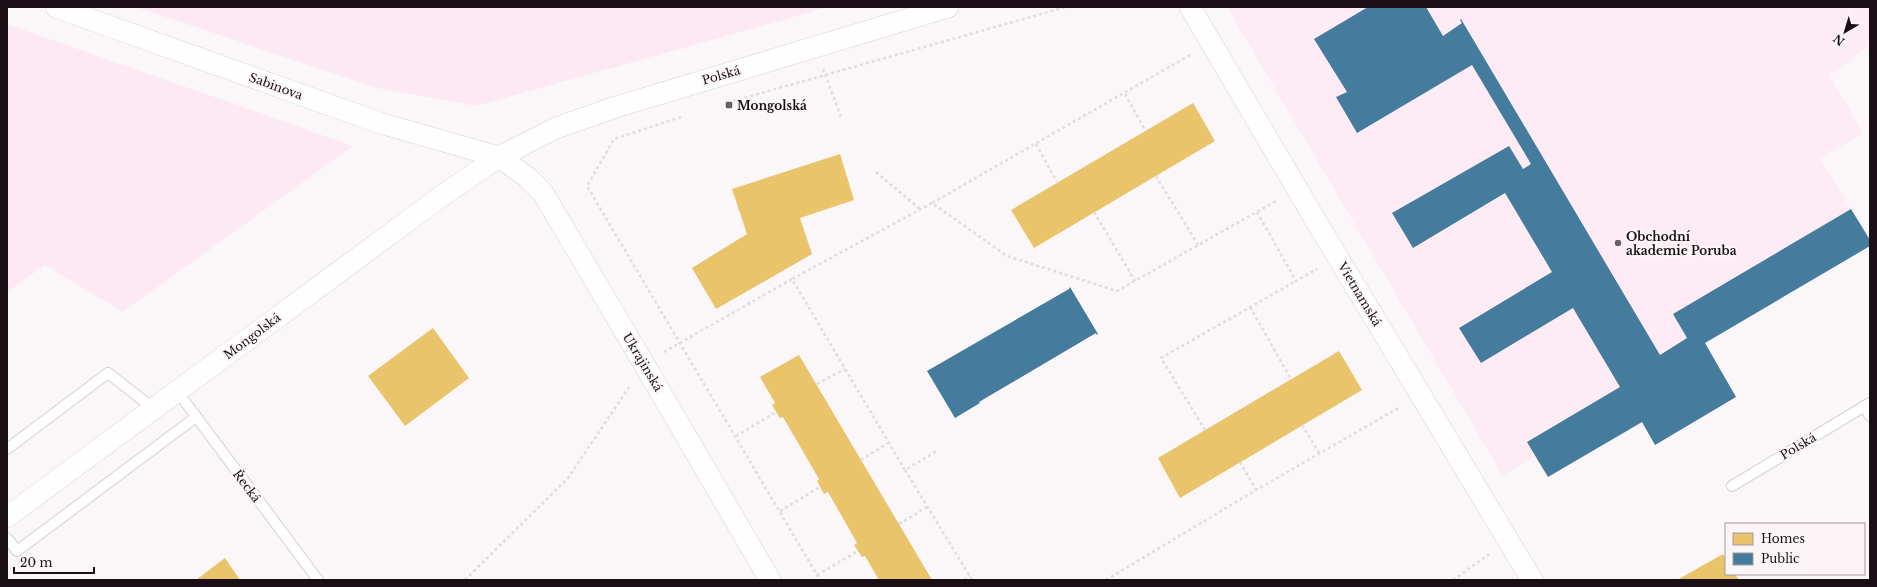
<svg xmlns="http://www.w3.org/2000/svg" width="1877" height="587" viewBox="0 0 1877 587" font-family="'Libre Baskerville',serif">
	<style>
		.built { fill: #fdecf5 }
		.green { fill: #fde9f3 }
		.homes { fill: #e9c46a }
		.public { fill: #457b9d }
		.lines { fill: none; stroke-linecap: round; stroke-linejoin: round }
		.lane-casing { stroke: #d8d0d4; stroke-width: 12 }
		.street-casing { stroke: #d8d0d4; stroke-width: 22 }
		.path { stroke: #e0ddde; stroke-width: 2.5; stroke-dasharray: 3 3; stroke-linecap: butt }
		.lane { stroke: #fefefe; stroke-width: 10 }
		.street { stroke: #fefefe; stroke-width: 21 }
		.poi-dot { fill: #696065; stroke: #fcf5f8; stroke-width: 1.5 }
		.labels { text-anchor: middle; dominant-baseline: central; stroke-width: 4; stroke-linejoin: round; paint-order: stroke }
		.street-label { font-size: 12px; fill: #1b0f16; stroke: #fcf5f8 }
		.poi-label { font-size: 12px; font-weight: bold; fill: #1b0f16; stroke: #fcf5f8; text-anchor: start }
	</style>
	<rect width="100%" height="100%" fill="#fbf6f8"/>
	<path class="built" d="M 1227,7 L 1870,7 L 1870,45 L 1830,76 L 1863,133 L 1820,159 L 1870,240 L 1705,343 L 1736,397 L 1655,445 L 1642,423 L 1548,477 L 1535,456 L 1503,476 Z"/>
	<g class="green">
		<path d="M 136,7 L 829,7 L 476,106 L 377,88 Z"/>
		<path d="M 7,24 L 353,146 L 123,312 L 45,265 L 7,292 Z"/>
	</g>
	<g class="homes">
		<path d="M 1193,103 L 1215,141 L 1034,248 L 1011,210 Z"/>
		<path d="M 840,154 L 854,200 L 800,218 L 812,254 L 716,309 L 692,268 L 747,234 L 732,189 Z"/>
		<path d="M 433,328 L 469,378 L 405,426 L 368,376 Z"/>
		<path d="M 1339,351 L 1362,390 L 1180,498 L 1158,458 Z"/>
		<path d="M 799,355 L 861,460 L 932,580 L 879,580 L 865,556 L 862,557 L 854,545 L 857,543 L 828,492 L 824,494 L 817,481 L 819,479 L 783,417 L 780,418 L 772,405 L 775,403 L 760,377 Z"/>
		<path d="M 1723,554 L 1726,559 L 1726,574 L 1735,574 L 1739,580 L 1677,580 Z"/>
		<path d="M 225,558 L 240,580 L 196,580 Z"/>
	</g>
	<g class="public">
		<path d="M 1368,7 L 1426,7 L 1443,36 L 1462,23 L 1460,20 L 1461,19 L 1660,355 L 1687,338 L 1673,314 L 1851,209 L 1870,240 L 1870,246 L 1705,343 L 1736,397 L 1655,445 L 1642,422 L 1548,477 L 1527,442 L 1620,387 L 1573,308 L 1481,363 L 1459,328 L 1552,272 L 1505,193 L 1413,248 L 1392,213 L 1509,146 L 1523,169 L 1531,164 L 1472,65 L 1357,133 L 1336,97 L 1347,92 L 1314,39 Z"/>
		<path d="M 1070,287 L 1098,334 L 1097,335 L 1096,333 L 979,402 L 980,403 L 955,418 L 927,371 L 1069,289 Z"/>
	</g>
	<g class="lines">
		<g class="lane-casing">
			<g id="lane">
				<path d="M 177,391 L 318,580"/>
				<path d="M 1864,406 L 1870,416"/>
				<path d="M 7,449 L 108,373 L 154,409"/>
				<path d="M 1732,486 L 1870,403"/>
				<path d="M 7,538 L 17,551 L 196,417"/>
			</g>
		</g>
		<g class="street-casing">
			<g id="street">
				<path d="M 56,7 L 380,123 L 499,157 L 527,177 L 543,193 L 644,364 L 770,580"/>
				<path d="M 1190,7 L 1316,221 L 1532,580"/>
				<path d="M 7,517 L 443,195 L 499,157 L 556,128 L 616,107 L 948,7"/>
			</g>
		</g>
		<g class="path">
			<path d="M 1190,55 L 932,203 L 1007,256 L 1117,291 L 1276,201"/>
			<path d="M 823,69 L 841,117"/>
			<path d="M 1125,94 L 1145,130"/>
			<path d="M 733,101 L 1066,7"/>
			<path d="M 681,117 L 614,139 L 587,186 L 820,580"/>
			<path d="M 1036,144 L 1057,182"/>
			<path d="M 876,172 L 920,209"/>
			<path d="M 1156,176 L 1198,245"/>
			<path d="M 932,203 L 792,279 L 905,470 L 937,451"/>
			<path d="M 1094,212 L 1135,281"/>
			<path d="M 1257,212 L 1296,281 L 1317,269"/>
			<path d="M 1250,307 L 1291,379"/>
			<path d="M 664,352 L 792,279"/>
			<path d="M 817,384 L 845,369"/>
			<path d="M 1302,425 L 1319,453"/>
			<path d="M 1205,430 L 1161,358 L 1296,281"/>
			<path d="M 736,436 L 776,412"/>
			<path d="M 861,460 L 888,443"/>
			<path d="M 1240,462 L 1256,490"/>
			<path d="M 905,470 L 972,580"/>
			<path d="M 780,511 L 820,487"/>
			<path d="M 899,524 L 927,507"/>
			<path d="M 817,575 L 858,551"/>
			<path d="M 465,580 L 568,478 L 629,387"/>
			<path d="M 964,580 L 970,576"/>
			<path d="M 1106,580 L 1256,490 L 1400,407"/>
			<path d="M 1453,580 L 1489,554"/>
		</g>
		<use href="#lane" class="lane"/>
		<use href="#street" class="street"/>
	</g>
	<g class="poi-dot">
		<rect x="725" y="101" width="8" height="8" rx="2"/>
		<circle cx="1618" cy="243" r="4"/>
	</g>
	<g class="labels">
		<g class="street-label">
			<text transform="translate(721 75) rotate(-16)">Polská</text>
			<text transform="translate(276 86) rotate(20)">Sabinova</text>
			<text transform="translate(1360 294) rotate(59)">Vietnamská</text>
			<text transform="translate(252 336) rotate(-37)">Mongolská</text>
			<text transform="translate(643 362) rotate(59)">Ukrajinská</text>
			<text transform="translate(1798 446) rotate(-31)">Polská</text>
			<text transform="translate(247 486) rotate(53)">Řecká</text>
		</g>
		<g class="poi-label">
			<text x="737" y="105">Mongolská</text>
			<text x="1626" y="236">Obchodní<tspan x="1626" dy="14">akademie Poruba</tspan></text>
		</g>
	</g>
	<rect width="1877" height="587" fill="none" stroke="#1b0f16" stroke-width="16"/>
	<rect x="1725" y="523" width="140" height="52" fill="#fcf5f8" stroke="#a2999e"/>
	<rect x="1733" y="533" width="20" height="12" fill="#e9c46a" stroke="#a2999e"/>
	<text x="1761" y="543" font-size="12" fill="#1b0f16">Homes</text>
	<rect x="1733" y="553" width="20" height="12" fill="#457b9d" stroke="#a2999e"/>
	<text x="1761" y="563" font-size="12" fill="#1b0f16">Public</text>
	<g transform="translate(1845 32) rotate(218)" stroke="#fcf5f8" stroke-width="3" paint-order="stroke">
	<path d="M0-3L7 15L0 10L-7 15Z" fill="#1b0f16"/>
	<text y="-6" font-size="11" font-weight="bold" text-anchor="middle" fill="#1b0f16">N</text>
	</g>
	<path d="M14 567v6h80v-6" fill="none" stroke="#1b0f16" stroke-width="2"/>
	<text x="20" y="567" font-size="12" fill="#1b0f16" stroke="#fcf5f8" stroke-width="3" paint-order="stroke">20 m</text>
</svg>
